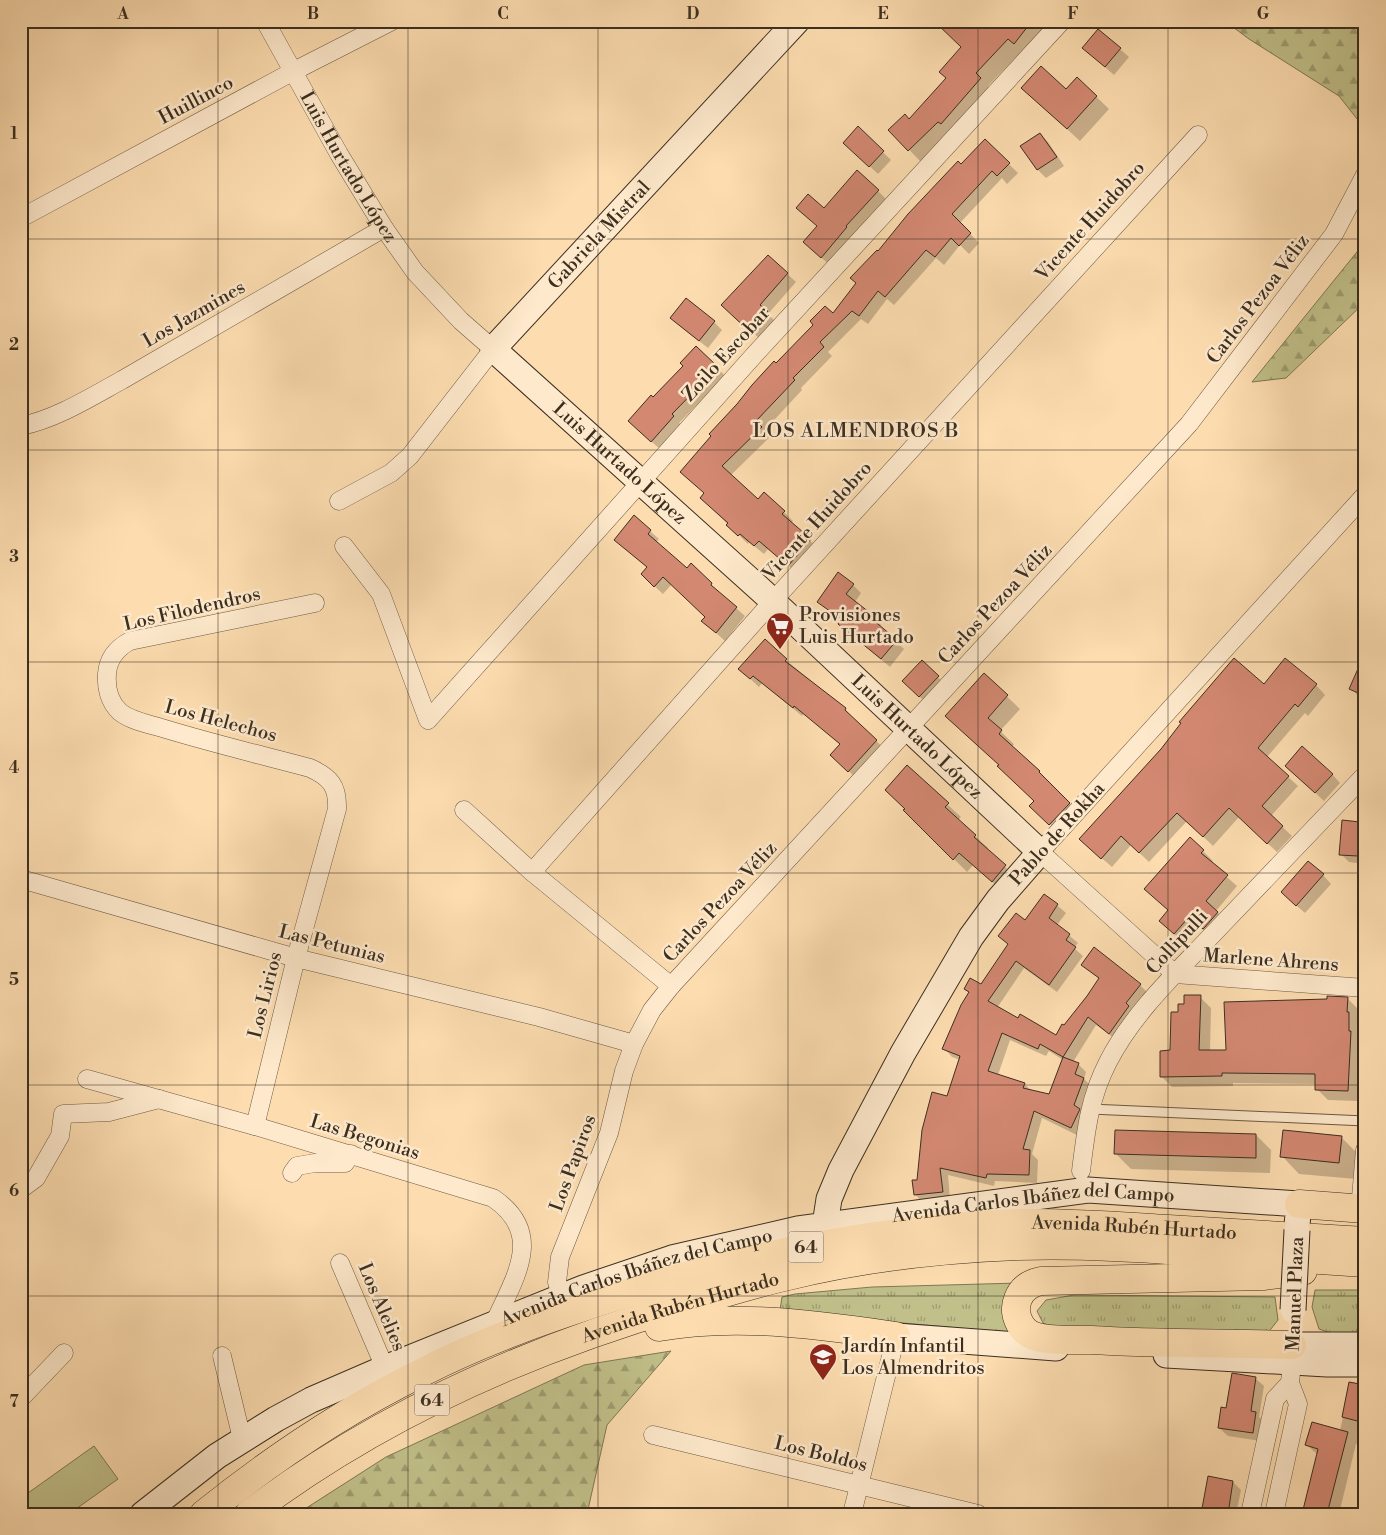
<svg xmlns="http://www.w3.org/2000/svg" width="1386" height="1535" viewBox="0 0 1386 1535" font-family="'Libre Bodoni',serif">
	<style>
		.grass { fill: url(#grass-tufts); stroke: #7e7855 }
		.forest { fill: url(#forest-firs); stroke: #7e7855 }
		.garden { fill: #c1c08a; stroke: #7e7855 }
		.shadow { fill: #0003; fill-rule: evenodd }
		.building { fill: #d38872; stroke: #3c2f20; fill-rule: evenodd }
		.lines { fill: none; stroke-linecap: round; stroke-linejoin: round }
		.lane-casing { stroke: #6c5a44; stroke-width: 11 }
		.street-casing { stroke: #6c5a44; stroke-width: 19 }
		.secondary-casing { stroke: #3c2f20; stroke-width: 27 }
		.highway-casing { stroke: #3c2f20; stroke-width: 29 }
		.lane { stroke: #fee9cc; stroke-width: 9 }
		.street { stroke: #fee9cc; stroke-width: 18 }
		.secondary { stroke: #fee9cc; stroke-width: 25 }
		.highway { stroke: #fdddb0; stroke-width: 28 }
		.secondary-bridge-casing { stroke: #3c2f20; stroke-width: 27; stroke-linecap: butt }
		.secondary-bridge { stroke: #fee9cc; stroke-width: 25 }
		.grid { fill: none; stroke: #3c2f20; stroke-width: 1; stroke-opacity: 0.55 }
		.labels { text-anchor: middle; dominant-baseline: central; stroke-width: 5; stroke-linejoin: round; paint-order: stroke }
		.shield { fill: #fee9cc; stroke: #766754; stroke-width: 1 }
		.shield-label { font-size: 18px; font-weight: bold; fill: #3c2f20 }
		.street-label { font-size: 19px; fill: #3c2f20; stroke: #fee9cc }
		.poi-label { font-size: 19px; fill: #3c2f20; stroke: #fee9cc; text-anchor: start }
		.neighbourhood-label { font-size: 20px; letter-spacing: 1px; fill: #3c2f20; stroke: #fee9cc }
		.neatline { fill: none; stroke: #3c2f20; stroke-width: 2 }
		.grid-label { font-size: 16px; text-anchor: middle; font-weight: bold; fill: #3c2f20 }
	</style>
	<defs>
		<pattern id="grass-tufts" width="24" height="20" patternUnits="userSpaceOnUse" patternTransform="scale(1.25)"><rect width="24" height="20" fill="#c1c08a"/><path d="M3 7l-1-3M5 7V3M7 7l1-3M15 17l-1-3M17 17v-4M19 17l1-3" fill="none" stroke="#9e9c70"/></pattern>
		<pattern id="forest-firs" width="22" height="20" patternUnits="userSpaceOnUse" patternTransform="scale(1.25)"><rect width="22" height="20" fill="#c1c08a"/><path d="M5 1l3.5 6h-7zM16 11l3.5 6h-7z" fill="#9e9c70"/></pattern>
	</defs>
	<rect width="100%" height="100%" fill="#fdddb0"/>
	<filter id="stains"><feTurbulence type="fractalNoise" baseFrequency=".004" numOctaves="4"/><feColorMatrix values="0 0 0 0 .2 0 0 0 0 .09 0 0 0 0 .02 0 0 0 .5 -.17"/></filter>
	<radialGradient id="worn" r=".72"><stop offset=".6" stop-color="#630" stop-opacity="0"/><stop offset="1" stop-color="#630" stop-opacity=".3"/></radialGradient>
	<g class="grass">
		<path d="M 1020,1283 L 1013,1333 L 903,1323 L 780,1310 L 782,1297 L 795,1294 L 872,1287 Z"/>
		<path d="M 1315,1290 L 1365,1290 L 1365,1335 L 1336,1335 L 1319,1329 L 1312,1307 Z"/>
		<path d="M 1074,1295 L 1275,1297 L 1278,1320 L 1267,1334 L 1067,1332 L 1043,1323 L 1037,1311 L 1046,1300 Z"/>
	</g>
	<g class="forest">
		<path d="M 1225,21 L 1365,21 L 1365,129 L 1339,96 L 1249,39 Z"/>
		<path d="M 1365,242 L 1365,302 L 1286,378 L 1252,382 Z"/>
		<path d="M 671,1351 L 607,1425 L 587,1514 L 297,1514 L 386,1457 L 584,1365 Z"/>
	</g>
	<path class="garden" d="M 94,1446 L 118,1479 L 69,1514 L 32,1514 L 21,1498 Z"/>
	<g class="shadow">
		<path d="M 936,21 L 1058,21 L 1028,56 L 1022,51 L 988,86 L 994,92 L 922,163 L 890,130 L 909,120 L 947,79 L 962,48 Z"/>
		<path d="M 1098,30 L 1129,57 L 1114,75 L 1092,56 Z"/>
		<path d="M 1077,78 L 1109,109 L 1080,141 L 1035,100 L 1066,91 Z"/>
		<path d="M 858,128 L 891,160 L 878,174 L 845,143 Z"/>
		<path d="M 1040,134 L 1048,142 L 1064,166 L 1046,178 L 1038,170 L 1022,146 Z"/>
		<path d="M 985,141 L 1018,173 L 1007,184 L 1002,178 L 960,223 L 979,243 L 969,254 L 960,245 L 944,265 L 936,258 L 894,305 L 887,299 L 868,324 L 861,319 L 828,352 L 832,356 L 801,388 L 802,390 L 764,431 L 770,437 L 730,476 L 758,501 L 784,512 L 793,521 L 791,523 L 819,549 L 798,574 L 768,549 L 764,554 L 749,542 L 748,544 L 701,498 L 776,364 L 833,315 L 878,253 Z"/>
		<path d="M 878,191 L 889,202 L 833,268 L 804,242 L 818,226 L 824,209 Z"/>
		<path d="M 768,256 L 796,282 L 768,314 L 775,321 L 759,338 L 731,313 Z"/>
		<path d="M 714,322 L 722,330 L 708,348 L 680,326 Z"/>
		<path d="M 717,367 L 725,376 L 679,423 L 682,425 L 660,449 L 638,430 L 653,399 Z"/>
		<path d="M 650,531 L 659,539 L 656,542 L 687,570 L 691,565 L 719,593 L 745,616 L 725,641 L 703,621 L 707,617 L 672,584 L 663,594 L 651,583 L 648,568 L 624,548 Z"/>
		<path d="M 853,585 L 861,593 L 855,602 L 873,617 L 881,625 L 880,627 L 904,649 L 890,667 L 848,632 L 842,621 L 819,601 Z"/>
		<path d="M 786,660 L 845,709 L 853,718 L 852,719 L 885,749 L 857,779 L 840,763 L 841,745 L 804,713 L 802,716 L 762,683 L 759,687 L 748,677 Z"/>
		<path d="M 922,662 L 946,685 L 928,705 L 904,681 Z"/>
		<path d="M 1365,672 L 1365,699 L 1359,697 L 1351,688 Z"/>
		<path d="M 984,675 L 1020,709 L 1000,731 L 1014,744 L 1012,747 L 1039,772 L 1082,817 L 1063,837 L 1031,806 L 1035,801 L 1000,765 L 946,716 Z"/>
		<path d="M 1316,685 L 1325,695 L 1308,716 L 1305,713 L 1267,757 L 1298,786 L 1271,816 L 1292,836 L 1277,852 L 1239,817 L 1213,846 L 1187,821 L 1149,862 L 1131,845 L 1112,867 L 1090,848 L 1264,686 Z"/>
		<path d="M 907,767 L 961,817 L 958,820 L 988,848 L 987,850 L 1018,879 L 1006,894 L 973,865 L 967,872 L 905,810 Z"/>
		<path d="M 1295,774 L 1332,774 L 1340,783 L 1324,801 Z"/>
		<path d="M 1360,823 L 1365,828 L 1365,864 L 1349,862 L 1341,854 Z"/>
		<path d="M 1203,851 L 1213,861 L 1211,863 L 1237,886 L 1216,911 L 1228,923 L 1214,939 L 1200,927 L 1185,944 L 1171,931 L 1169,910 L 1156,899 Z"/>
		<path d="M 1323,875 L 1331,884 L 1305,913 L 1291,901 Z"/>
		<path d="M 1045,895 L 1066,913 L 1057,925 L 1078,943 L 1074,948 L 1083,956 L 1057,992 L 1024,968 L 997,1008 L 1019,1020 L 1056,1037 L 1088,997 L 1099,979 L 1083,965 L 1140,985 L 1148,993 L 1118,1041 L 1096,1025 L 1073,1062 L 1078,1064 L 1086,1072 L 1084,1079 L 1092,1087 L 1079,1136 L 1042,1118 L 1032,1154 L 1038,1160 L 1037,1183 L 995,1181 L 994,1186 L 948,1175 L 950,1200 L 923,1203 L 915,1194 L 960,1060 L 952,1057 L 944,1048 L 970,993 L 965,989 L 982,986 L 1009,945 L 999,936 L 1025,922 ZM 1010,1040 L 1046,1056 L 1049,1051 L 1063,1060 L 1050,1096 L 1032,1091 L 1024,1084 L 998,1075 Z"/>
		<path d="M 1200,997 L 1211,1008 L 1210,1051 L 1227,1051 L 1348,999 L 1359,1010 L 1358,1023 L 1359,1024 L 1359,1041 L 1362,1044 L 1358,1101 L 1328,1100 L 1317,1089 L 1317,1084 L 1233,1083 L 1233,1086 L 1172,1087 L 1161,1076 L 1171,1052 L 1179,1013 L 1185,1006 Z"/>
		<path d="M 1256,1135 L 1271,1150 L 1270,1173 L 1131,1169 L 1116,1154 Z"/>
		<path d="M 1341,1137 L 1359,1155 L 1356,1179 L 1299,1174 L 1282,1156 Z"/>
		<path d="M 1255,1378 L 1264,1386 L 1259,1417 L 1264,1421 L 1261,1441 L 1228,1436 L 1219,1428 L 1227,1409 Z"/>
		<path d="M 1350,1383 L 1365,1386 L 1365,1446 L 1356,1444 L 1339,1514 L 1303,1514 L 1318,1455 L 1307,1445 L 1340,1431 Z"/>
		<path d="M 1209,1478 L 1233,1482 L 1241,1490 L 1236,1514 L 1201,1514 L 1201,1511 L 1203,1511 Z"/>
	</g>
	<g class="building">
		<path d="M 934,21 L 1032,21 L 1014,44 L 1008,39 L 976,73 L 981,78 L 941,124 L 938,122 L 908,151 L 888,130 L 905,114 L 909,119 L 946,78 L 939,72 L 961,47 Z"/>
		<path d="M 1098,29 L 1121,48 L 1105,67 L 1082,48 Z"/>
		<path d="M 1041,66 L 1066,89 L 1077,77 L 1097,96 L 1067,129 L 1021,88 Z"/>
		<path d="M 858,126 L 884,151 L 869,167 L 843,143 Z"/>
		<path d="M 1040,133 L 1057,157 L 1037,170 L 1020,146 Z"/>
		<path d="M 985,139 L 1010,163 L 997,176 L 992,171 L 952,214 L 971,233 L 959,246 L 951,238 L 935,257 L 926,250 L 885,297 L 878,291 L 859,316 L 852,311 L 820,342 L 824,347 L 793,378 L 795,380 L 756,421 L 762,427 L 722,466 L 758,499 L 764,492 L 785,511 L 782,514 L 811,539 L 788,566 L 759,541 L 754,546 L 740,534 L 738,536 L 726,525 L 728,523 L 700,498 L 704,493 L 680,472 L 711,436 L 709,434 L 737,404 L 752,385 L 774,361 L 776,363 L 813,325 L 810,321 L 825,306 L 833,313 L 856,283 L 850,278 L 877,250 L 878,251 L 908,214 L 958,161 L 961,164 Z"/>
		<path d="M 857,170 L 879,190 L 846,226 L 847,227 L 821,258 L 803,242 L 817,226 L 796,208 L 808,194 L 824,208 Z"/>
		<path d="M 768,255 L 788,273 L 760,305 L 768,311 L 749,331 L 721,305 Z"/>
		<path d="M 686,298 L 715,321 L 699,341 L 670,318 Z"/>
		<path d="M 696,346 L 718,367 L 672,414 L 674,416 L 651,442 L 628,421 L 651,395 L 653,397 L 683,366 L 680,363 Z"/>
		<path d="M 634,515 L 651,530 L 648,534 L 687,568 L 691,563 L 712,583 L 711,585 L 737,607 L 716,633 L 701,621 L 705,617 L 663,577 L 654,587 L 641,574 L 647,567 L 614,540 Z"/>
		<path d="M 838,572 L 854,584 L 846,594 L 874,616 L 872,619 L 897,640 L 881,659 L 838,624 L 841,619 L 817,602 Z"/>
		<path d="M 765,639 L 787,659 L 785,661 L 846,708 L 845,710 L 877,740 L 848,772 L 830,755 L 840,744 L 794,706 L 793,708 L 753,676 L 750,679 L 738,669 Z"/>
		<path d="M 1365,653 L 1365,696 L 1349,689 Z"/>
		<path d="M 1234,658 L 1264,684 L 1285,658 L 1317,684 L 1298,707 L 1295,704 L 1258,748 L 1289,776 L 1262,806 L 1283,826 L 1267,844 L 1229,808 L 1203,837 L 1177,813 L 1139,853 L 1121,836 L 1101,859 L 1079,839 L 1161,749 L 1181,723 L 1179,722 Z"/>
		<path d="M 922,660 L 939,676 L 919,697 L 902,681 Z"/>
		<path d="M 984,673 L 1008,695 L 988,718 L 1002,730 L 999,734 L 1040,771 L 1039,772 L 1070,803 L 1049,825 L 1029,806 L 1034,801 L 997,766 L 999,765 L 945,716 Z"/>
		<path d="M 1302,746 L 1333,774 L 1315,793 L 1285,766 Z"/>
		<path d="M 907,765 L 949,803 L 945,807 L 976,835 L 974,837 L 1006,865 L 992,882 L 959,853 L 953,860 L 903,810 L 905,809 L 885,790 Z"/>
		<path d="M 1342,820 L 1360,822 L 1358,856 L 1339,855 Z"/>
		<path d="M 1190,837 L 1204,850 L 1201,853 L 1228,875 L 1206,901 L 1218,912 L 1205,927 L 1203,929 L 1189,917 L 1174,934 L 1159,921 L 1168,910 L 1144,889 Z"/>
		<path d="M 1308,861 L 1324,874 L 1296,906 L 1281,892 Z"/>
		<path d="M 1044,894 L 1058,904 L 1049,918 L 1070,934 L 1066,940 L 1076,947 L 1049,985 L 1016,961 L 988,1001 L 1018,1018 L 1020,1014 L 1056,1035 L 1062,1024 L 1064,1025 L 1087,996 L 1099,978 L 1081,965 L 1094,947 L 1141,984 L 1126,1003 L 1129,1006 L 1109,1034 L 1088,1017 L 1063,1057 L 1079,1063 L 1075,1074 L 1084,1078 L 1074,1105 L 1080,1109 L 1071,1128 L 1034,1111 L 1023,1149 L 1030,1150 L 1029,1175 L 987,1174 L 986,1178 L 940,1168 L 943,1192 L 914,1195 L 912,1180 L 917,1180 L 922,1130 L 932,1092 L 947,1096 L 960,1056 L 942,1049 L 961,1005 L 969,992 L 964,989 L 970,978 L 981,984 L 1008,944 L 998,936 L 1016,913 L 1025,920 ZM 1002,1033 L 1038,1049 L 1040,1044 L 1063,1057 L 1049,1094 L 1023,1088 L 1025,1083 L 988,1071 Z"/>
		<path d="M 1184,995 L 1201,995 L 1199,1050 L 1226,1050 L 1224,1002 L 1327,999 L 1327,996 L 1348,997 L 1347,1012 L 1349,1012 L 1349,1031 L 1351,1031 L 1348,1091 L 1315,1090 L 1315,1074 L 1222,1073 L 1222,1076 L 1160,1077 L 1160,1051 L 1170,1050 L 1171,1012 L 1178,1012 L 1178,1004 L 1184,1004 Z"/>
		<path d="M 1115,1130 L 1256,1134 L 1256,1158 L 1114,1154 Z"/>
		<path d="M 1283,1130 L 1342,1136 L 1339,1163 L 1280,1157 Z"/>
		<path d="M 1232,1373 L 1256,1377 L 1251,1411 L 1256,1412 L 1253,1433 L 1218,1428 L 1221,1407 L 1226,1408 Z"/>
		<path d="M 1349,1382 L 1365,1385 L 1365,1423 L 1342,1417 Z"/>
		<path d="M 1312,1422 L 1348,1432 L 1327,1514 L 1302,1514 L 1318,1449 L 1305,1445 Z"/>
		<path d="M 1208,1476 L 1233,1481 L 1228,1514 L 1201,1514 Z"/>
	</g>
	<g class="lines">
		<g class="lane-casing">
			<path id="lane" d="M 1090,1109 L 1365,1121"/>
		</g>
		<g class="street-casing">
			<g id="street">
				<path id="s1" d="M 265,21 L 339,154 L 384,228 L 415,272 L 461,321 L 493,349 L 410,456 L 391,473 L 339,501"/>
				<path d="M 21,218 L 292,72 L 392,21"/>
				<path d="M 21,426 C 56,419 91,397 122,380 L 384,228"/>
				<path d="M 1365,495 L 1040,852 L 1175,974 L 1365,988"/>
				<path d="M 344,546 L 381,594 L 428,720 L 756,353 L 1061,22"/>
				<path d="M 464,810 L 532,872 L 671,986"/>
				<path d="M 532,872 L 772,602 L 1198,135"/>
				<path d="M 21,879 L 296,958 L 539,1017 L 634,1044"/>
				<path d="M 87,1079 L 255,1126 L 493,1198 C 546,1234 514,1278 494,1324"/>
				<path d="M 255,1126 L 296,958 L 337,809 C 338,786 330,777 310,768 C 261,755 211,743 162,728 C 149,724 131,721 120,712 C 109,702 106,687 107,674 C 108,658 117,648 130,641 L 315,603"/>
				<path d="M 1081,1171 C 1086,1131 1089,1099 1108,1062 C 1133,1013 1176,973 1213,934 C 1264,881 1314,828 1365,775"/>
				<path d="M 292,1173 L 297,1166 L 315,1163 L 345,1163 L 351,1154"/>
				<path d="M 21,1189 L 36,1178 L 60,1136 L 63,1114 L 109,1112 L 159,1099"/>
				<path d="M 1361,1198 L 1365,1150"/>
				<path d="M 340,1263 L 385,1368"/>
				<path d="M 561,1297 L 557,1282 L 560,1257 L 609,1133 L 624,1071 L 634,1044 L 652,1010 L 671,986 L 1189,424 L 1334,234 L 1365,175"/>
				<path d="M 222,1356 L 242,1439"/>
				<path d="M 21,1398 L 64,1353"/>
				<path d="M 653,1435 L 978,1514"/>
				<path d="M 852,1514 L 896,1336"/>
				<path d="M 1250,1514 L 1275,1399 L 1290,1383"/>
				<path d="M 1274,1514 L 1298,1404 L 1290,1383 L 1292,1362"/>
			</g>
		</g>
		<g class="secondary-casing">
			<g id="secondary">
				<path id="s2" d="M 797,21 L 493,349 L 763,592 L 1040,852 L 998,900 L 971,937 L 903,1053 L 841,1170 L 829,1199 L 825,1225"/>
				<path d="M 896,1336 L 1056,1348"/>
				<path d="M 1292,1345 L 1365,1345"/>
				<path d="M 1166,1355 L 1327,1364 L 1365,1364"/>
				<path id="s3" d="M 143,1514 L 217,1456 L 276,1419 L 311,1400 L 385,1368 L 583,1288 L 672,1258 L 798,1229 L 1088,1190 L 1299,1204 L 1297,1225"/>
			</g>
		</g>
		<g class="highway-casing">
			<g id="highway">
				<path d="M 1299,1204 L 1365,1209"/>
				<path d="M 659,1327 C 738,1313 817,1325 896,1336"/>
				<path d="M 1292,1345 C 1225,1343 1158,1344 1091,1340 C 1076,1340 1048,1341 1034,1336 C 1020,1331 1012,1313 1018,1299 C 1022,1288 1031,1283 1041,1281 L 1263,1276 L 1303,1271"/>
				<path id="s4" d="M 204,1514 C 271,1460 344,1411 421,1373 C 483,1341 549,1318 615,1297 C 747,1255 882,1228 1020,1223 C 1070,1222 1119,1226 1168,1229 C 1234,1233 1299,1237 1365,1241"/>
				<path id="s5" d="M 249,1514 C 378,1416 527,1350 682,1305 C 716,1296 750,1285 784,1277 C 860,1258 940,1249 1017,1246 C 1072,1244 1128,1247 1182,1251 C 1243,1255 1304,1259 1365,1263"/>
			</g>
		</g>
		<use href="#lane" class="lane"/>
		<use href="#street" class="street"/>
		<use href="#secondary" class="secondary"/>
		<use href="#highway" class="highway"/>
		<g class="secondary-bridge-casing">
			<path id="secondary-bridge" d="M 1293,1310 L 1297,1230"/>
		</g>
		<use href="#secondary-bridge" class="secondary-bridge"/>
	</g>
	<path class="grid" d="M 218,21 L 218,1514M 408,21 L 408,1514M 598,21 L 598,1514M 788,21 L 788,1514M 978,21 L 978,1514M 1168,21 L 1168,1514M 21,239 L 1365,239M 21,450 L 1365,450M 21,662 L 1365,662M 21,873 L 1365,873M 21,1085 L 1365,1085M 21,1296 L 1365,1296"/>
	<defs>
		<g id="supermarket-pin" transform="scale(1.4375)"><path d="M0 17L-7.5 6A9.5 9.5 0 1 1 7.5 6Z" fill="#8f2418" stroke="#fee9cc"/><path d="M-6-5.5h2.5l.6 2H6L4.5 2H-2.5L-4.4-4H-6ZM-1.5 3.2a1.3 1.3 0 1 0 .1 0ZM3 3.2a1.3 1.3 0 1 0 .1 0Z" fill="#fff"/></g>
		<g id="school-pin" transform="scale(1.4375)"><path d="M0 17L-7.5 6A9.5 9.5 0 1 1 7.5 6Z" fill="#8f2418" stroke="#fee9cc"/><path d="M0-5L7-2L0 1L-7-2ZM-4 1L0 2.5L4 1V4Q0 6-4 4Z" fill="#fff"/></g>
	</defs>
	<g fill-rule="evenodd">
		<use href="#supermarket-pin" x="780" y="626"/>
		<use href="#school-pin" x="823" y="1357"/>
	</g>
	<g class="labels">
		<g class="shield">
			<rect x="788.5" y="1231.5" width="35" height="31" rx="4"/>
			<rect x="414.5" y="1384.5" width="35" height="31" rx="4"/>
		</g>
		<g class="shield-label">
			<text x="806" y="1247">64</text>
			<text x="432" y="1400">64</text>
		</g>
		<g class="street-label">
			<text transform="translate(196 100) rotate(-28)">Huillinco</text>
			<text stroke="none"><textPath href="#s1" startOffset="168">Luis Hurtado López</textPath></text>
			<text transform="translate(1090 221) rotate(-48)">Vicente Huidobro</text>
			<text transform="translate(599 235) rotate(-47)">Gabriela Mistral</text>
			<text transform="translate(1258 299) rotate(-53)">Carlos Pezoa Véliz</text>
			<text transform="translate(194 314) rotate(-30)">Los Jazmines</text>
			<text transform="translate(726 354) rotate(-48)">Zoilo Escobar</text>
			<text stroke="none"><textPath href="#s2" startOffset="618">Luis Hurtado López</textPath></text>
			<text transform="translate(817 521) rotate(-48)">Vicente Huidobro</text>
			<text transform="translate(995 604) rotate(-47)">Carlos Pezoa Véliz</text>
			<text transform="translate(192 609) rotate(-13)">Los Filodendros</text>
			<text transform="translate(221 721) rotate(15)">Los Helechos</text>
			<text stroke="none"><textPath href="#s2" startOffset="1022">Luis Hurtado López</textPath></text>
			<text transform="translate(1057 834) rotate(-48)">Pablo de Rokha</text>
			<text transform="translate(720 902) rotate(-47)">Carlos Pezoa Véliz</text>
			<text transform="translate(1177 942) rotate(-47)">Collipulli</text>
			<text transform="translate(332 944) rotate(14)">Las Petunias</text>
			<text transform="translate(1271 960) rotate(4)">Marlene Ahrens</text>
			<text transform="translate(265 995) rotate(-76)">Los Lirios</text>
			<text transform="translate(365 1137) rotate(17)">Las Begonias</text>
			<text transform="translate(573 1163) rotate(-70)">Los Papiros</text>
			<text stroke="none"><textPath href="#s3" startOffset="958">Avenida Carlos Ibáñez del Campo</textPath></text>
			<text stroke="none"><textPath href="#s4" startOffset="995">Avenida Rubén Hurtado</textPath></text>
			<text stroke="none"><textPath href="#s3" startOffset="552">Avenida Carlos Ibáñez del Campo</textPath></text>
			<text transform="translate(1295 1294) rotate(-88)">Manuel Plaza</text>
			<text transform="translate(382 1307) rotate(67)">Los Alelies</text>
			<text stroke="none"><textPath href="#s5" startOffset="481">Avenida Rubén Hurtado</textPath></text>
			<text transform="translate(821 1454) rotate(14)">Los Boldos</text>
		</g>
		<g class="poi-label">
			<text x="799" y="615">Provisiones<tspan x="799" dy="22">Luis Hurtado</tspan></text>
			<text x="842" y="1346">Jardín Infantil<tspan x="842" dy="22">Los Almendritos</tspan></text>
		</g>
		<g class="neighbourhood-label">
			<text x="856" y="431">LOS ALMENDROS B</text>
		</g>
	</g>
	<rect width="1386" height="1535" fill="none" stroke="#fdddb0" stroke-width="55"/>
	<rect x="28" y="28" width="1330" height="1480" class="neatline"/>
	<g class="grid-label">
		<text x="123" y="19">A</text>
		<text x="313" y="19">B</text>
		<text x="503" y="19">C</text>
		<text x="693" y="19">D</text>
		<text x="883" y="19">E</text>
		<text x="1073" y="19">F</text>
		<text x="1263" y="19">G</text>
		<text x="14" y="139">1</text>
		<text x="14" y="350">2</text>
		<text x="14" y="562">3</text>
		<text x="14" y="773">4</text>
		<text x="14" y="985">5</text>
		<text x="14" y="1196">6</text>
		<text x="14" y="1407">7</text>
	</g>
	<rect width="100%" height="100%" filter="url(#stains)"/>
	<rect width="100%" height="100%" fill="url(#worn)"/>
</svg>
